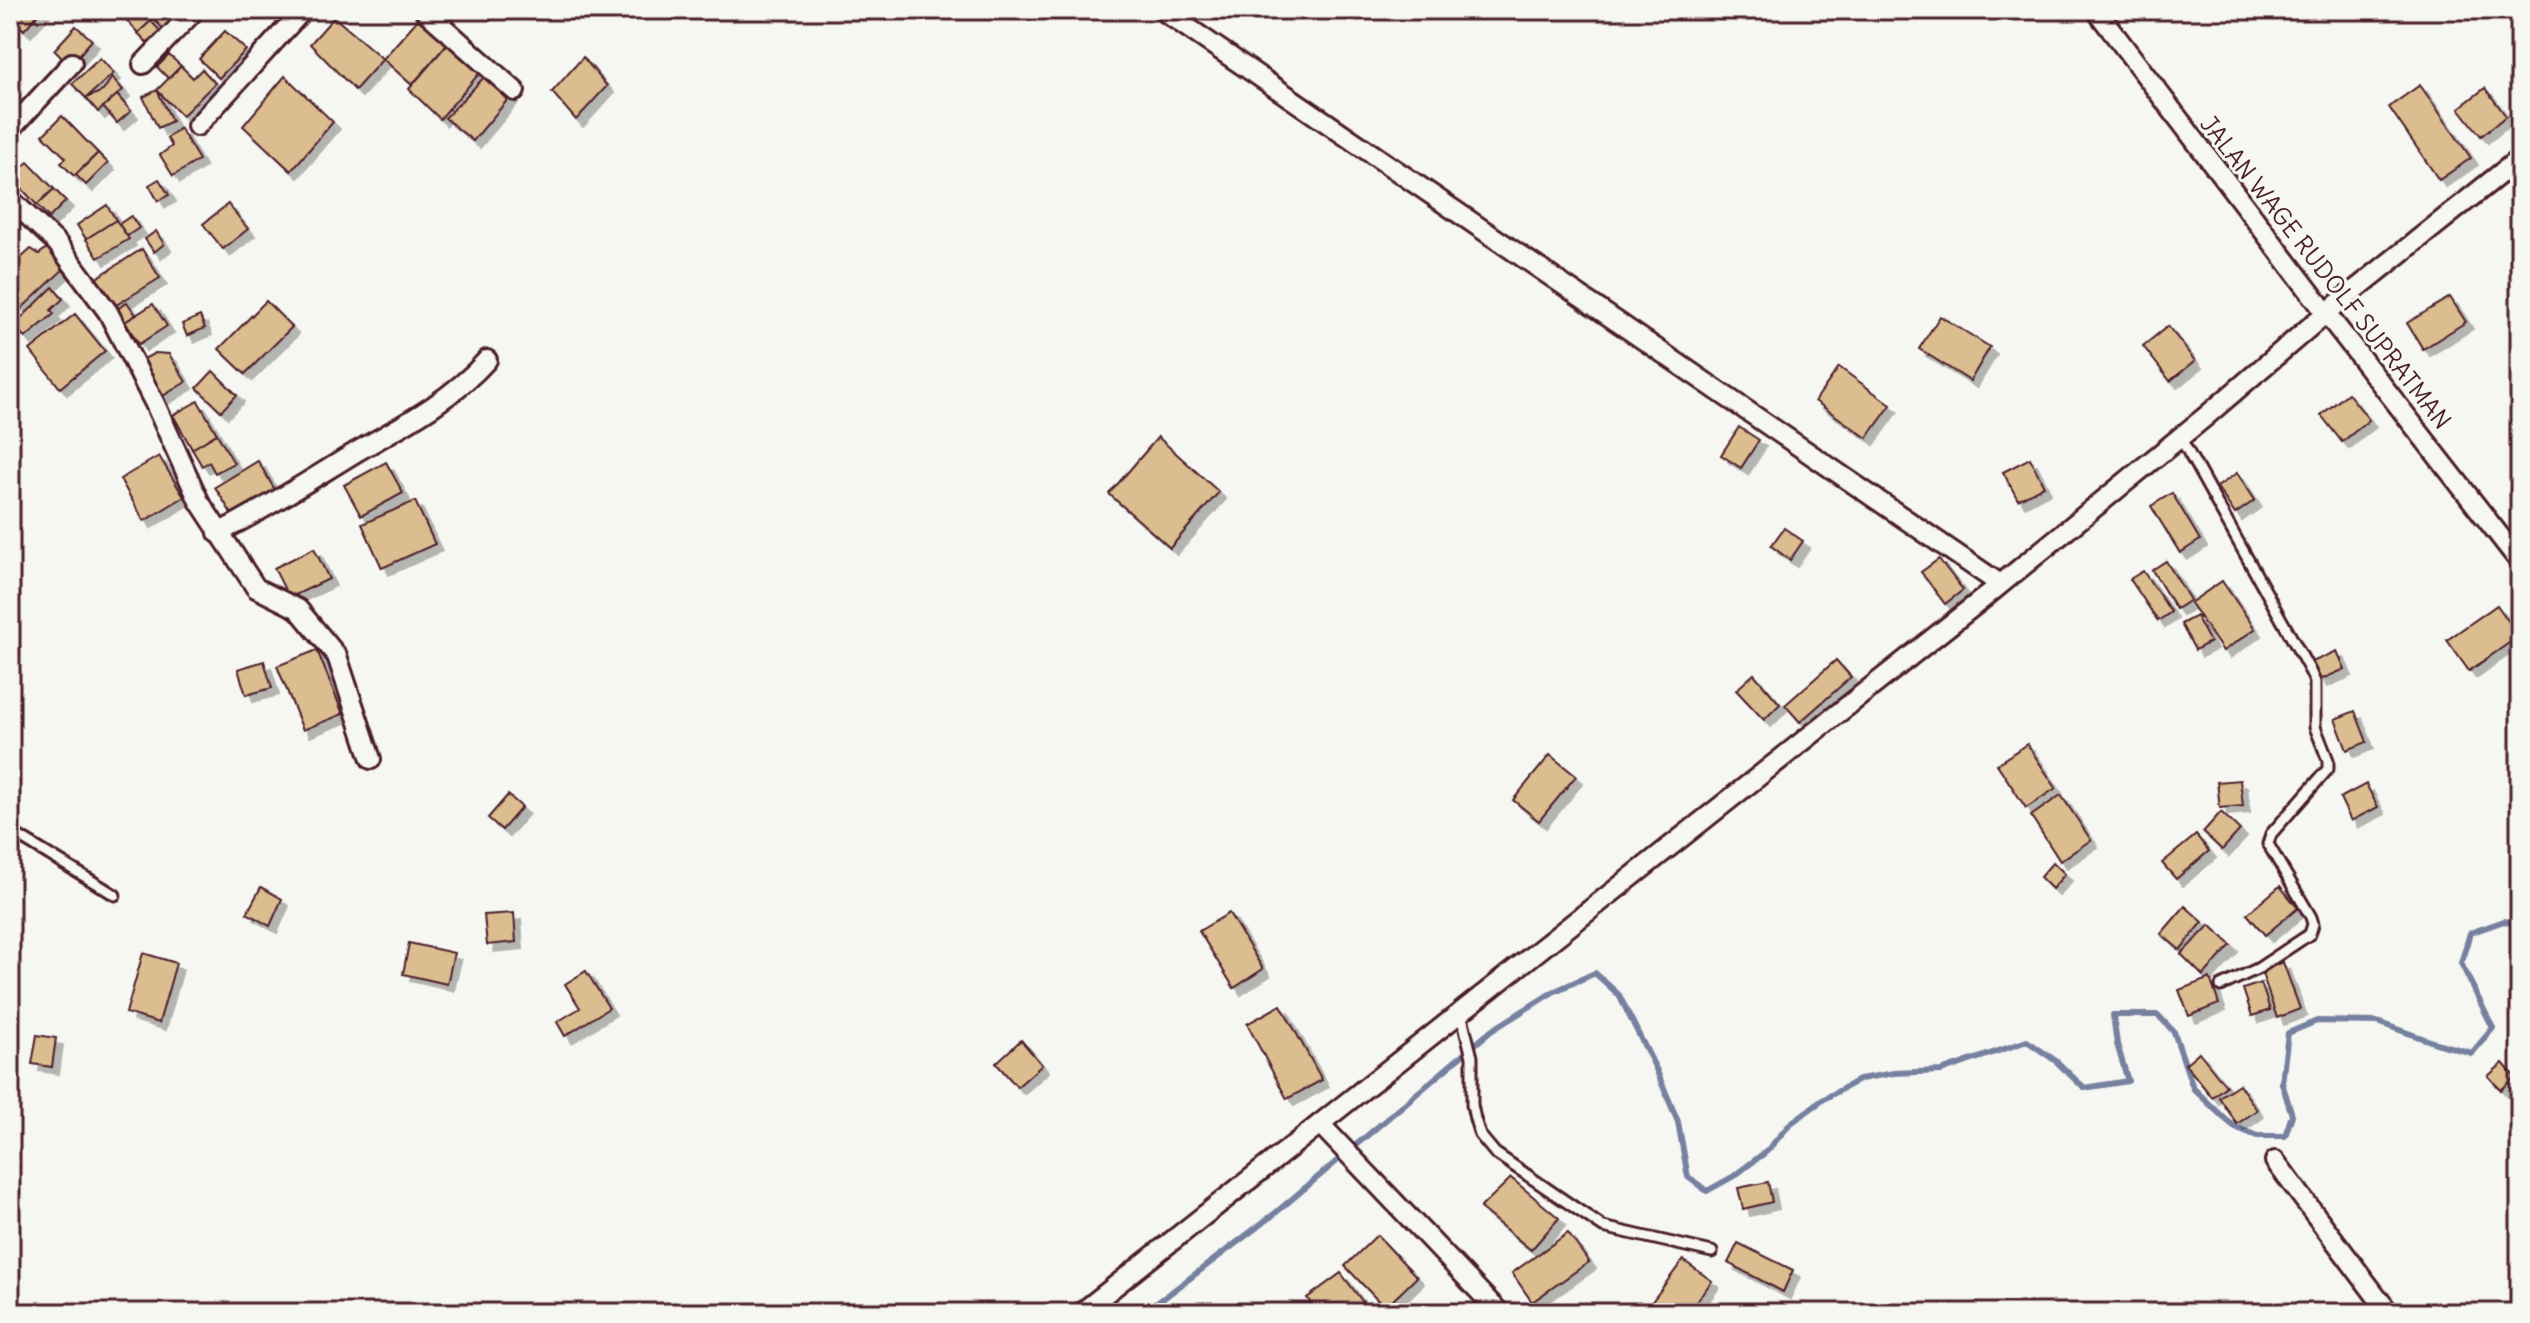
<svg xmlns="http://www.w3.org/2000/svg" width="2530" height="1323" viewBox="0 0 2530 1323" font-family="Delius,sans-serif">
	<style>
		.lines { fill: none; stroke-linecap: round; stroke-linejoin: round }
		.stream { stroke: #74819f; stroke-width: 6 }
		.building { fill: #dbbd8f; stroke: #4a1f2b; stroke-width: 2; filter: url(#shadow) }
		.lane-casing { stroke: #4a1f2b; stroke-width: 15 }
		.street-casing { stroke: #4a1f2b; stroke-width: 24 }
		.lane { stroke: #f6f6f2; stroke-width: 9 }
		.street { stroke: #f6f6f2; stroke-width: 18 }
		.labels { text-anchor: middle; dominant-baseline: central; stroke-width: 6; stroke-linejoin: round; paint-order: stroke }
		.street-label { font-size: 24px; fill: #4a1f2b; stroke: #f6f6f2 }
	</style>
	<defs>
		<filter id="shadow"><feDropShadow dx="7" dy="7" stdDeviation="0" flood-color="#0004"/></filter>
	</defs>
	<rect width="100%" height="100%" fill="#f6f6f2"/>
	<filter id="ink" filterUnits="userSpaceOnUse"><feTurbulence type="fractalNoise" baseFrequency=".0125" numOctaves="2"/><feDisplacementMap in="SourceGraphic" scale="16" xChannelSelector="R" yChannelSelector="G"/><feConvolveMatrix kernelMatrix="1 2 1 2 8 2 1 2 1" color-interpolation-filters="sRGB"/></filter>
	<g filter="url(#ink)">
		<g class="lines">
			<path class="stream" d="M 1144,1313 L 1273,1215 L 1491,1031 L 1553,992 L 1595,973 L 1619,995 L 1656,1069 L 1678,1122 L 1688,1177 L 1707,1191 L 1734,1176 L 1767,1151 L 1791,1123 L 1824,1099 L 1860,1079 L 1894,1073 L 1941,1071 L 2027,1041 L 2056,1061 L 2084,1088 L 2128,1081 L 2117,1044 L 2113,1015 L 2158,1015 L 2174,1032 L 2193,1088 L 2224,1118 L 2235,1127 L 2257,1136 L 2285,1136 L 2292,1115 L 2282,1083 L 2288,1033 L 2317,1021 L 2377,1022 L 2436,1043 L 2472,1053 L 2493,1028 L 2461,963 L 2470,933 L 2504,921 L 2520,925"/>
		</g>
		<g class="building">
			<path d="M 42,10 L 24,30 L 10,17 L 11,10 Z"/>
			<path d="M 130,10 L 142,10 L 151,21 L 138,33 L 123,16 Z"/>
			<path d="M 145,10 L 171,10 L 181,20 L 167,33 Z"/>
			<path d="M 334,17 L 383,59 L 355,90 L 310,44 Z"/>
			<path d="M 419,18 L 447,44 L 412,85 L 383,59 Z"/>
			<path d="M 151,21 L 164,35 L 151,47 L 138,33 Z"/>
			<path d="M 76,26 L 92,40 L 75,60 L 65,61 L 54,50 Z"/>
			<path d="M 225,31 L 246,50 L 219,78 L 199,59 Z"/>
			<path d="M 454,36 L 484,68 L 440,119 L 409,89 Z"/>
			<path d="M 169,55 L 181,66 L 169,79 L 157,67 Z"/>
			<path d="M 583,57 L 607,86 L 576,120 L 552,92 Z"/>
			<path d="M 100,58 L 114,73 L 86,98 L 72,84 Z"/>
			<path d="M 181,66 L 193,78 L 202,69 L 215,83 L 182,116 L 157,90 Z"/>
			<path d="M 488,73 L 515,91 L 473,141 L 445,118 Z"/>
			<path d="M 285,76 L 333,122 L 291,171 L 243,126 Z"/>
			<path d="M 112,77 L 123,90 L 98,112 L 86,98 L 103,91 Z"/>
			<path d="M 2420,85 L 2471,158 L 2439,180 L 2389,107 Z"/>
			<path d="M 2485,88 L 2506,116 L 2481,136 L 2459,108 Z"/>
			<path d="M 157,90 L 172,121 L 158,128 L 143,97 Z"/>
			<path d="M 117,95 L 131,111 L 117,123 L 103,107 Z"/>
			<path d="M 62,116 L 98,153 L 74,176 L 61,163 L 66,158 L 43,135 Z"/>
			<path d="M 180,128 L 199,160 L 173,176 L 160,155 L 172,146 L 167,138 Z"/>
			<path d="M 98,153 L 108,163 L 86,185 L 76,175 Z"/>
			<path d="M 15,162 L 21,168 L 28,162 L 54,189 L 37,205 L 10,176 L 10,167 Z"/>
			<path d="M 159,179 L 169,195 L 158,201 L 149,185 Z"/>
			<path d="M 54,189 L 66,201 L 49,218 L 37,205 Z"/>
			<path d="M 228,204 L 248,229 L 223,249 L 203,224 Z"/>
			<path d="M 107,205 L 116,220 L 86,239 L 77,225 Z"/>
			<path d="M 131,216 L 139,228 L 127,236 L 119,224 Z"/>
			<path d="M 116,220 L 129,239 L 98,258 L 86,239 Z"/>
			<path d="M 156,231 L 164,244 L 154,252 L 145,239 Z"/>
			<path d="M 50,246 L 66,267 L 21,309 L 10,296 L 10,268 L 31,249 L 39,254 Z"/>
			<path d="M 142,249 L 160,278 L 113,307 L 95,279 Z"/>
			<path d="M 53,287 L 63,299 L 51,310 L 54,314 L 25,338 L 14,325 Z"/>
			<path d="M 2450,297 L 2466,322 L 2423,349 L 2407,323 Z"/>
			<path d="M 266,301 L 292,327 L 245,374 L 219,349 Z"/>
			<path d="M 127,302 L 136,315 L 119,326 L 112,313 Z"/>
			<path d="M 153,304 L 167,326 L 139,344 L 125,322 Z"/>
			<path d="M 75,314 L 105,351 L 60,388 L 30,350 Z"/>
			<path d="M 200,316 L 205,328 L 187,336 L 182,324 Z"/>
			<path d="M 1940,316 L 1990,347 L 1970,381 L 1919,349 Z"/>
			<path d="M 2168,326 L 2195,361 L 2170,381 L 2143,346 Z"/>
			<path d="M 155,353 L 169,354 L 186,382 L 161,397 L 140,361 Z"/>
			<path d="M 1839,367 L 1891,405 L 1867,438 L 1815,401 Z"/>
			<path d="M 213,371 L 237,395 L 221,411 L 197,388 Z"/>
			<path d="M 2348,393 L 2369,420 L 2342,442 L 2321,415 Z"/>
			<path d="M 198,401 L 217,434 L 192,449 L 173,415 Z"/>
			<path d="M 1739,427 L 1759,440 L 1741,468 L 1721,455 Z"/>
			<path d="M 217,434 L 234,463 L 215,473 L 209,462 L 202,466 L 192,449 Z"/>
			<path d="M 1158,437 L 1219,492 L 1170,548 L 1109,494 Z"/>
			<path d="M 159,456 L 184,497 L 144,521 L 120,479 Z"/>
			<path d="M 2030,458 L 2044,486 L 2018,500 L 2003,472 Z"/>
			<path d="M 258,461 L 275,490 L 233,516 L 215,487 Z"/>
			<path d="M 386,462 L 403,493 L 361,516 L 344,485 Z"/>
			<path d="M 2237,473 L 2255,500 L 2235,514 L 2217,487 Z"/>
			<path d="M 2172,493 L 2200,540 L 2180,553 L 2151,506 Z"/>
			<path d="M 415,501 L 435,544 L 382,568 L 362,524 Z"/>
			<path d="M 1784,528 L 1803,541 L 1790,560 L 1771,546 Z"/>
			<path d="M 314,548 L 329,579 L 289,598 L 274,568 Z"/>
			<path d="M 1939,559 L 1963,590 L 1945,604 L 1921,572 Z"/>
			<path d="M 2166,561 L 2190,600 L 2176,609 L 2152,570 Z"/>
			<path d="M 2143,571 L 2171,612 L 2158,621 L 2130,579 Z"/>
			<path d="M 2222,581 L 2255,629 L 2223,651 L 2190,603 Z"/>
			<path d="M 2497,605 L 2519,636 L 2469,671 L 2447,640 Z"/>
			<path d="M 2196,616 L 2210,642 L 2195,650 L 2181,624 Z"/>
			<path d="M 317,650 L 343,714 L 303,730 L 277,666 Z"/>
			<path d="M 2337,651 L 2345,669 L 2320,680 L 2312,662 Z"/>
			<path d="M 1836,660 L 1851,677 L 1800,722 L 1785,705 Z"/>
			<path d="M 264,661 L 272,688 L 246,695 L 238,669 Z"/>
			<path d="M 1754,674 L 1780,704 L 1764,720 L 1736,690 Z"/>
			<path d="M 2355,711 L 2367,742 L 2347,750 L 2335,719 Z"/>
			<path d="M 2027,744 L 2056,788 L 2026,808 L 1997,764 Z"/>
			<path d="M 1550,755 L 1576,776 L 1539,821 L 1513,800 Z"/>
			<path d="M 2240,780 L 2243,806 L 2220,808 L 2217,782 Z"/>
			<path d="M 2366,784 L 2378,807 L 2351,821 L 2340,798 Z"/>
			<path d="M 508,795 L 522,807 L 502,830 L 488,818 Z"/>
			<path d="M 2061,795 L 2091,840 L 2060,861 L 2031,816 Z"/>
			<path d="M 2221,812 L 2240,830 L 2222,850 L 2203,832 Z"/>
			<path d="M 2196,835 L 2209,851 L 2176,879 L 2162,863 Z"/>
			<path d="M 2053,862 L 2065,874 L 2052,889 L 2040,877 Z"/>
			<path d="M 2280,886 L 2298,908 L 2265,935 L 2247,914 Z"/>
			<path d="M 261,887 L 282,899 L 270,926 L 247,913 Z"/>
			<path d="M 2185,906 L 2203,922 L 2180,950 L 2161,934 Z"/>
			<path d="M 514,913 L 516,942 L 487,945 L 484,915 Z"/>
			<path d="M 1229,913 L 1263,969 L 1234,988 L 1199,931 Z"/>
			<path d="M 2210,925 L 2231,945 L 2203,976 L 2181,954 Z"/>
			<path d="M 409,943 L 454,953 L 447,984 L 403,974 Z"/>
			<path d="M 143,953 L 176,963 L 159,1023 L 126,1013 Z"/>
			<path d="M 2283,962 L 2300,1009 L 2277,1018 L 2261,970 Z"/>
			<path d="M 586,971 L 609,1008 L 565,1036 L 557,1022 L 580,1008 L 565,984 Z"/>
			<path d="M 2210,978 L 2219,1004 L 2189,1016 L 2179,990 Z"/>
			<path d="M 2261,983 L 2270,1010 L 2252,1016 L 2243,989 Z"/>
			<path d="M 1281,1005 L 1322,1080 L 1287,1099 L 1247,1024 Z"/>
			<path d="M 37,1035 L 56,1038 L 52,1067 L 32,1064 Z"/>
			<path d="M 1021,1040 L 1042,1065 L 1017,1087 L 996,1063 Z"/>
			<path d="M 2199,1052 L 2226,1086 L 2212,1097 L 2185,1064 Z"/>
			<path d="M 2503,1063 L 2515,1077 L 2501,1090 L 2488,1076 Z"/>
			<path d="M 2239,1084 L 2257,1110 L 2237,1124 L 2219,1097 Z"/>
			<path d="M 1511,1178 L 1559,1218 L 1531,1250 L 1480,1208 Z"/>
			<path d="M 1768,1182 L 1772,1202 L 1743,1209 L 1738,1188 Z"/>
			<path d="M 1568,1233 L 1589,1262 L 1532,1302 L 1512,1273 Z"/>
			<path d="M 1377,1235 L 1417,1277 L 1385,1308 L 1345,1266 Z"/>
			<path d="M 1738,1243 L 1793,1270 L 1783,1292 L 1728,1263 Z"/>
			<path d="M 1683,1260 L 1712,1281 L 1688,1313 L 1664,1313 L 1651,1303 Z"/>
			<path d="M 1341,1273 L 1371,1313 L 1318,1313 L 1307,1298 Z"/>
		</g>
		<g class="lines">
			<g class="lane-casing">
				<g id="lane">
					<path d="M 2180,437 L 2310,671 L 2315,682 L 2315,727 L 2328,760 L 2328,769 L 2271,834 L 2268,844 L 2311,917 L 2313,924 L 2310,934 L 2259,968 L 2221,986"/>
					<path d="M 10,831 L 115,895"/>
					<path d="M 1461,1013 L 1472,1057 L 1472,1105 L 1475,1119 L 1480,1135 L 1495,1153 L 1603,1227 L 1712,1252"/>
				</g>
			</g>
			<g class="street-casing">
				<g id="street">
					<path d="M 424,10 L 515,91"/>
					<path d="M 1162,10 L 2000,584"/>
					<path d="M 2096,10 L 2326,313 L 2520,562"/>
					<path d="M 143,64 L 195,10"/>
					<path d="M 197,126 L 303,10"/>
					<path d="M 10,130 L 72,63"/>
					<path d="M 10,199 L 57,243 L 108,312 L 155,404 L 199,501 L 256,588 L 298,609 L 337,656 L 371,759"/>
					<path d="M 218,533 C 266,509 310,480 356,452 C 403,425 450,401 487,360"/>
					<path d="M 1320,1124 L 1500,1313"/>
					<path d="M 2275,1161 L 2389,1313"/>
					<path d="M 1081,1313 L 1985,597 L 2205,417 L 2326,313 L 2520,158"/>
				</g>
			</g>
			<use href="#lane" class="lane"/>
			<use href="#street" class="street"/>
		</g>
	</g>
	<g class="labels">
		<g class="street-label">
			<text transform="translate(2326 272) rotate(52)">JALAN WAGE RUDOLF SUPRATMAN</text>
		</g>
	</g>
	<rect width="2530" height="1323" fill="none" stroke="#f6f6f2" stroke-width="40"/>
	<rect x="20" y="20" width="2490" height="1283" fill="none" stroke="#4a1f2b" stroke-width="3" filter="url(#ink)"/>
</svg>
